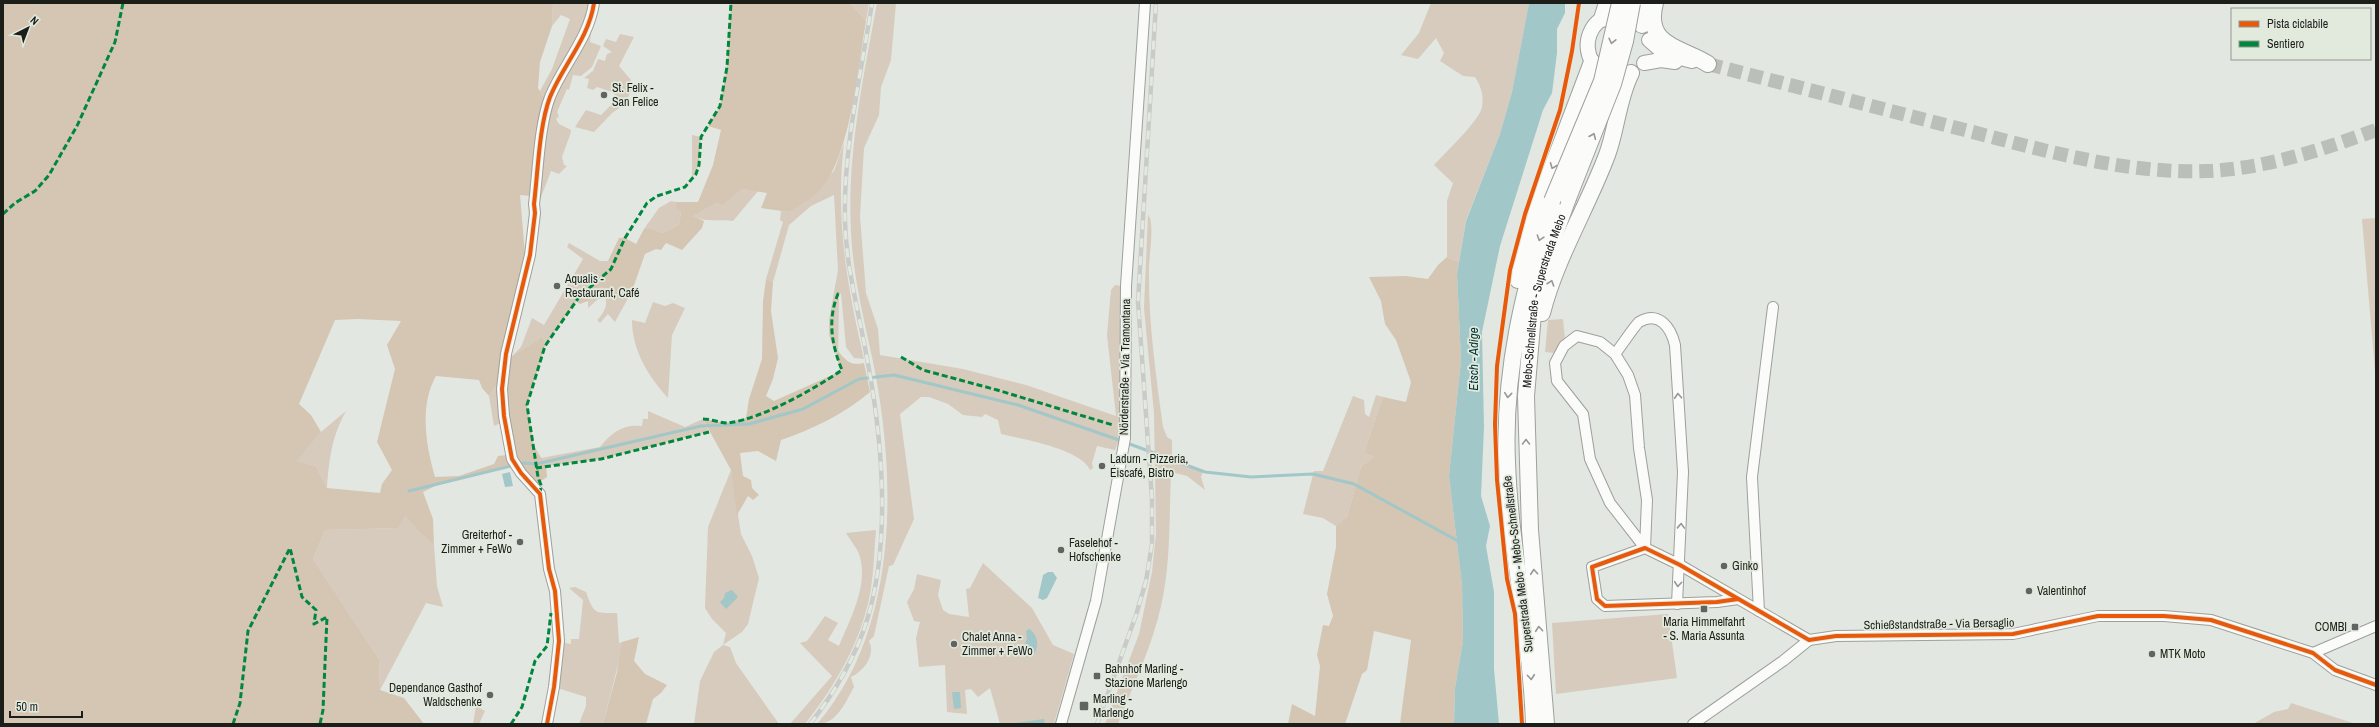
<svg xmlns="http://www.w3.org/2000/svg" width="2379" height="727" viewBox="0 0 2379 727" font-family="'Archivo Narrow',sans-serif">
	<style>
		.green { fill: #d6cbbc }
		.forest { fill: #d5c5b3; fill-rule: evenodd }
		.water { fill: #a2c7c8 }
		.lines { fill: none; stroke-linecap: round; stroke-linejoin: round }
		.stream { stroke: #a2c7c8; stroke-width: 3 }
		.secondary-tunnel { stroke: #bbbfb9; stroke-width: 14; stroke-dasharray: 14 7; stroke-linecap: butt }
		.minor-casing { stroke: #9da09b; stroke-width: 12 }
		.secondary-casing { stroke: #9da09b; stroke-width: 16 }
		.trunk-casing { stroke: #9da09b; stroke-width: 18 }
		.minor { stroke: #fbfbfa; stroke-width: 10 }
		.secondary { stroke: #fbfbfa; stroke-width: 14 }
		.trunk { stroke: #fbfbfa; stroke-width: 16 }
		.rail-casing { stroke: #cacbc8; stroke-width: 4.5 }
		.rail { stroke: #e2eade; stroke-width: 3; stroke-dasharray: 9; stroke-linecap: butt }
		.trunk-bridge-casing { stroke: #9da09b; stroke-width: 18; stroke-linecap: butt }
		.trunk-bridge { stroke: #fbfbfa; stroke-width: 16 }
		.quiet { stroke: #00873e; stroke-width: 3; stroke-dasharray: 6 3; stroke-linecap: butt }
		.cycleway-casing { stroke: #e2eade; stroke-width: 6 }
		.cycleway { stroke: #e8590c; stroke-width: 4 }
		.oneway { stroke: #979895 }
		.poi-dot { fill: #626460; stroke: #e2eade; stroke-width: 1.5 }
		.labels { text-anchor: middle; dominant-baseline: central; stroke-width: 3.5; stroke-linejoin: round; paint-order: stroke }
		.poi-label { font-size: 12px; fill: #1c1e1a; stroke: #e2eade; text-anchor: start }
		.street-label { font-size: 12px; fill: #1c1e1a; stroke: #e2eade }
		.water-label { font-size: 13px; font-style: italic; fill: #023539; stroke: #e2eade }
	</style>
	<rect width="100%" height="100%" fill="#e3e7e1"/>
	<g class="green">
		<path d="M 553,3 L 594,3 L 590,42 L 601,46 L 592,67 L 581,76 L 573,75 L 569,90 L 567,89 L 557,112 L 559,116 L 556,119 L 559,124 L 571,130 L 571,132 L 562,157 L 564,165 L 567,166 L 559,174 L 551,171 L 535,213 L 546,101 L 540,91 L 552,69 L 570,19 L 561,15 L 552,26 Z"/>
		<path d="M 850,3 L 869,3 L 866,21 Z"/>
		<path d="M 877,3 L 896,3 L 891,60 L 881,87 L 879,115 L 864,148 L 860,216 L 866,293 L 878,329 L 880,355 L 963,369 L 1026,385 L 1116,416 L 1107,335 L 1111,290 L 1115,285 L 1122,286 L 1121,435 L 1115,450 L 1097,446 L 1092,463 L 1093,468 L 1090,470 C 1081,449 1022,439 1001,434 L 998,420 L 985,414 L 982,417 L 963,415 L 948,404 L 929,397 L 921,397 L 900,414 L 914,519 L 893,565 L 889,566 L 874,636 L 869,641 C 876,655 864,671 851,677 L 854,687 C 845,703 837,724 817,724 C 900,628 897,475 872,357 C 863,315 853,275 851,232 C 847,155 863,79 877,3 Z"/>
		<path d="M 1431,3 L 1529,3 L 1512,92 L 1500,134 L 1466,220 L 1459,262 L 1447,257 L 1447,201 L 1453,183 L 1434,165 C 1444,154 1480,120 1482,107 C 1484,96 1481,86 1475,77 L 1463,76 L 1440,61 L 1444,53 L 1436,38 L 1418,59 L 1401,55 L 1419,33 Z"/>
		<path d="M 620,34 L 634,37 L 619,66 L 631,80 L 629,87 L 632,89 L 624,105 L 612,113 L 594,132 L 575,127 L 586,110 L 601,115 L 615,101 L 616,96 L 612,92 L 597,87 L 593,90 L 587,88 L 589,79 L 584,78 L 593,71 L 598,59 L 605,61 L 607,54 L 612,52 L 603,46 L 606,39 L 616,42 Z"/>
		<path d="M 692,135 L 701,137 L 699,165 L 692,179 Z"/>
		<path d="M 844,143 C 835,219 847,286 864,359 L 854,358 L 846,347 L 841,293 L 836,298 L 839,299 L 838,361 L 829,335 L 829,320 L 838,270 L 834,195 L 811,206 L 789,225 L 773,282 L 766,279 L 783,222 L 780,220 L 781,211 L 789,212 L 834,171 Z"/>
		<path d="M 742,189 L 758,191 L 733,221 C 718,219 706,223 693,216 L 717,203 L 722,206 Z"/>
		<path d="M 671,201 L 675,202 L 676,209 L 681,212 L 679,225 L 663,233 L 653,229 L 644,229 L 659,208 Z"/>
		<path d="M 1148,215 C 1155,222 1149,256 1149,268 C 1148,321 1156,375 1163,427 L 1167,437 L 1172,440 L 1172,459 L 1203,471 L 1201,477 L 1205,490 L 1187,476 L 1171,472 C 1169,516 1171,563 1161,606 C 1152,647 1133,685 1118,724 L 1105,724 L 1139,634 L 1152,572 L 1156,534 L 1154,413 L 1144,308 Z"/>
		<path d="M 2376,218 L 2376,383 L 2362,219 Z"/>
		<path d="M 569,243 L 600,261 L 611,261 L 613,265 L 579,297 L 545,346 L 543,336 L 512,356 L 521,347 L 532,318 L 544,325 L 583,259 L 567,247 Z"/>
		<path d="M 600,286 L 617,295 L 632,291 L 615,322 L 608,314 L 600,323 L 597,320 C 602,316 609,305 605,298 L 598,299 L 588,308 L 588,301 Z"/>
		<path d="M 653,302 L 665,306 L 673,303 L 685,308 L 672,335 L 668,398 C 648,376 632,350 632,320 L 645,323 Z"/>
		<path d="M 1563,319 L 1565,339 L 1555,353 L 1545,352 L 1548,320 Z"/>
		<path d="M 497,384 L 502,389 L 505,421 L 494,426 L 489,396 Z"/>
		<path d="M 1376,395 L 1383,397 L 1364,453 L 1374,457 L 1361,467 L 1347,517 L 1336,526 L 1323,518 L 1303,514 L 1314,471 L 1323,471 L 1353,396 L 1364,400 L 1365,414 L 1369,417 Z"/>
		<path d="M 346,411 C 332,436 329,459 327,488 L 316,466 L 295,461 L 321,432 Z"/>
		<path d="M 648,411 L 685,427 L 703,419 L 709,432 L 601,459 L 546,466 L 541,458 L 600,447 C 612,432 623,424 642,426 L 643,419 L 648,419 Z"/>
		<path d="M 731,470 L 741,534 L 752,556 L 759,578 L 748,624 L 742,632 L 723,645 L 730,647 L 736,663 L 779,724 L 694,724 L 700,681 L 714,652 L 723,645 L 726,633 L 712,619 L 705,608 L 708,527 Z"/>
		<path d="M 405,514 L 419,532 L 434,545 L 437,586 L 443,607 L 426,603 L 380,690 L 379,659 L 313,559 L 325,530 L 399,528 Z"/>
		<path d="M 876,530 C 874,551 874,573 870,594 C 861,642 835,686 805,724 L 790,724 L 832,676 L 800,643 L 807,641 L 825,616 L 838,623 L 828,640 L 839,646 C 850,619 868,587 860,557 C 858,549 850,540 846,533 Z"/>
		<path d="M 983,563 L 1032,608 L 1053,645 L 1074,654 L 1054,724 L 1000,724 L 990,688 L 978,697 L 971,689 L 965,690 L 967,714 L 947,712 L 945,665 L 919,667 L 916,638 L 920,622 L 914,621 L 907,602 L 914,589 L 917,574 L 941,580 L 938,595 L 943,610 L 949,614 L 969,617 L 966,589 L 970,588 Z"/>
		<path d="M 575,587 L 586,592 C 594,614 594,613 617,613 L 619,643 L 622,642 L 621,653 L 603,724 L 579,724 L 586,706 L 586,697 L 554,687 L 559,642 L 571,644 L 571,639 L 579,639 L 583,600 L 569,588 Z"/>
		<path d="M 1668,614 L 1677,678 L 1556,694 L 1552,623 Z"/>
		<path d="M 2291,703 L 2356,724 L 2253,724 L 2274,712 L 2288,709 Z"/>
		<path d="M 476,706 L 485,711 L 479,724 L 473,724 Z"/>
	</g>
	<g class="forest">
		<path d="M 3,3 L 553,3 L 552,26 L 540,62 L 538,88 L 546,101 L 531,196 L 520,195 L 525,255 L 497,384 L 489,396 L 482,388 L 479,380 L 436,376 C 419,406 426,446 435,477 L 459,476 L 494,464 L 498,456 L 507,455 L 509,439 L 505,358 L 512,356 L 543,336 L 545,346 L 527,405 L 534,446 L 546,466 L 547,477 L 541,481 L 540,494 L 536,497 L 513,466 L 437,485 L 423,492 L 433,519 L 434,545 L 419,532 L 405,515 L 399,528 L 325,530 L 313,559 L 379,659 L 380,690 L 404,698 L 424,724 L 3,724 ZM 358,319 L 401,321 L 387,345 L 395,369 L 377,442 L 392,470 L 382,484 L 380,493 L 327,488 L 316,466 L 296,461 L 321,432 L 311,415 L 299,404 L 335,320 Z"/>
		<path d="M 731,3 L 850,3 L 866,21 C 858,67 851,154 821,189 C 813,198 799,205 789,212 L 761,208 L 767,193 L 742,189 L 722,206 L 717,203 L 693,216 L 704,221 L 702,228 L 682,250 L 666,243 L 661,250 L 656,249 L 645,254 L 632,291 L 617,295 L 600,286 L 588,301 L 580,304 L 576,301 L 613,265 L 611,261 L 608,261 L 619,238 L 625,238 L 636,244 L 644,229 L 653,229 L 663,233 L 679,225 L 681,212 L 676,209 L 675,202 L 698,202 L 713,165 L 721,130 L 708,126 L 720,106 L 727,67 Z"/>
		<path d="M 1447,257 L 1459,262 L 1457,274 L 1461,360 L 1449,476 L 1462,585 L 1463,641 L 1455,688 L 1454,724 L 1400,724 L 1411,640 L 1374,631 L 1367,670 L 1362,674 L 1345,724 L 1288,724 L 1292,704 L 1315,716 L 1320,666 L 1317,655 L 1323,625 L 1329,626 L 1333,616 L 1327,594 L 1336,547 L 1336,526 L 1347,517 L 1361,467 L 1374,457 L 1364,453 L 1383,397 L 1406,402 L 1411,382 L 1396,340 L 1385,324 L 1381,301 L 1369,277 L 1406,276 L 1428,279 L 1438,265 Z"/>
		<path d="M 766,279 L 773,282 L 771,311 L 778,358 L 773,379 L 766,396 L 774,401 L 841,371 L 838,361 L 838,351 C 846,361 851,366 864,363 L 870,392 C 844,414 813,429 781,440 L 776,461 L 758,451 L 740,453 L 743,476 L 751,480 L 752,488 L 759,495 L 753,500 L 748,496 L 737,515 L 731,470 L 703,419 L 726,423 L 746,418 L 749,399 L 762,359 L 763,301 Z"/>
		<path d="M 639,637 L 634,661 L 645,674 L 667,685 L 661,693 L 653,699 L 646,724 L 603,724 L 617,672 L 622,642 Z"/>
	</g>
	<g class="water">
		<path d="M 1529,3 L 1565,3 L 1565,13 L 1557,29 L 1557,53 L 1552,93 L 1543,110 L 1500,246 L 1482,332 L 1484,427 L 1481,496 L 1490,526 L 1486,546 L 1494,592 L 1494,669 L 1499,724 L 1454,724 L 1455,688 L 1463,641 L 1462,585 L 1449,476 L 1461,360 L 1457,274 L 1466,221 L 1500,134 L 1512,92 Z"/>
		<path d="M 510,472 L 513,486 L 505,487 L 502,474 Z"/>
		<path d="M 1048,572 L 1053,572 L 1057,578 L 1047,598 L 1043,600 L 1038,598 L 1043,575 Z"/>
		<path d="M 732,590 L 738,597 L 726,609 L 720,602 L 724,598 L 725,593 Z"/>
		<path d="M 1029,629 C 1038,634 1040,648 1033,655 L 1026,657 L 1022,653 L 1027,638 L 1026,631 Z"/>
		<path d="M 952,692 L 960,692 L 961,708 L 954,709 Z"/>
		<path d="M 1044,719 L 1045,724 L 1010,724 Z"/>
	</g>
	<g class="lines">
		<g class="stream">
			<path d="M 1127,443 L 1205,472 L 1251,477 L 1313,474 L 1354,484 L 1458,541"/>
			<path d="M 409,491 L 523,463 L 536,464 L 701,426 L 749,424 L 803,409 L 859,379 L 894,375 L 1018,405 L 1122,441"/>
		</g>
		<path class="secondary-tunnel" d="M 1708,64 C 1794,86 1879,108 1965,130 C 2043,150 2124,174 2206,171 C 2263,169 2322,150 2376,130"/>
		<g class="minor-casing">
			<g id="minor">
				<path d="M 1577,336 L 1600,342 L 1615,354 L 1628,375 L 1635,395 L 1639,448 L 1647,500 L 1645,548 L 1610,503 L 1590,459 L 1583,414 L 1557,381 L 1555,363 L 1564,346 Z"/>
				<path d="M 1615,354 C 1620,348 1635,325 1639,322 C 1659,310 1671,328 1675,345 L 1683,472 L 1677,604"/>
				<path d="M 1738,599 L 1717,602 L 1605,606 L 1597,599 L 1592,567 L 1645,548 L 1680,565 L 1809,640 L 1836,636 L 2013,634 L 2098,616 L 2164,616 L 2211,620 L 2313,653 L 2335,670 L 2376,685"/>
				<path d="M 1759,611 L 1752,477 L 1773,307"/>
				<path d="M 2313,653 L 2376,626"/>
				<path d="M 547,724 L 554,687 L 559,641 L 555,591 L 549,569 L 540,494 L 521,473 L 512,459 L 504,416 L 502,389 L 506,354 L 530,255 L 535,213 L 534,204 C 538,172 539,126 550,97 C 563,65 589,38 594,3"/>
				<path d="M 1061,724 L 1096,601 L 1125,438 L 1126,286 L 1145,3"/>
				<path d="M 1693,724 L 1783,661 L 1809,640"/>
			</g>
		</g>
		<g class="secondary-casing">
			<g id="secondary">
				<path d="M 1649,40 L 1665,54 L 1692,61"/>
				<path d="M 1592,62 C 1582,43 1590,21 1611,15"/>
				<path d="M 1644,63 L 1661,60 L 1675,62"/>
			</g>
		</g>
		<g class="trunk-casing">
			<g id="trunk">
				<path d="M 1655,3 C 1643,47 1684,48 1708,64"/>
				<path d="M 1602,19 L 1607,3"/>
				<path d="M 1642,25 L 1646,3"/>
				<path d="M 1518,280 L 1528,231 L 1592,62"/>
				<path d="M 1542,313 C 1556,258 1587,208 1607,155 C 1617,128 1618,98 1631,73"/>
				<path d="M 1534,724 C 1531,636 1510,550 1507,462 C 1503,372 1524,286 1552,201"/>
				<path id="s1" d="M 1546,724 L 1530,530 L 1526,396 L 1534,302 L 1544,264 L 1568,198"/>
			</g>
		</g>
		<use href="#minor" class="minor"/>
		<use href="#secondary" class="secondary"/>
		<use href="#trunk" class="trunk"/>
		<g class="rail-casing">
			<g id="rail">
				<path d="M 810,724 C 835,692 855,658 867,620 C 892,539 882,435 866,353 C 858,309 846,266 845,221 C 843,148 861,75 872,3"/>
				<path d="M 1097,724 L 1136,615 L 1146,581 L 1152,544 L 1152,499 L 1138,302 L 1156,3"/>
			</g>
		</g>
		<use href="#rail" class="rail"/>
		<g class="trunk-bridge-casing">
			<g id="trunk-bridge">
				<path d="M 1568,198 L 1613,84 L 1625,41 L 1632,3"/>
				<path d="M 1552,201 L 1602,81 L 1620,3"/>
			</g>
		</g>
		<use href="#trunk-bridge" class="trunk-bridge"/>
		<g class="quiet">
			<path d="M 3,214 L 15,203 L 35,191 L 49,175 L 77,126 L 115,42 L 123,3"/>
			<path d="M 901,357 L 923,370 L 997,390 L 1113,425"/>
			<path d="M 703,419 C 711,419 720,423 728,423 C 761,419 813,390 842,370 C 832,346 827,320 838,294 L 841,293"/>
			<path d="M 536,468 L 601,459 L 709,432"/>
			<path d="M 540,494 L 541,485 L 538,477 L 527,405 L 545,346 L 579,297 L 611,269 L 625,238 L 647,203 L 657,196 L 685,187 L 696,174 L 699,165 L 701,137 L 720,106 L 727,67 L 731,3"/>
			<path d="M 233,724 L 240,703 L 248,631 L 290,548 L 302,597 L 316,610 L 314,624 L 327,617 L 323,710 L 320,724"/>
			<path d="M 511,724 L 522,707 L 535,661 L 547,646 L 551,613"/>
		</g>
		<g class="cycleway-casing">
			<g id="cycleway">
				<path d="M 1738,599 L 1717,602 L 1605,606 L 1597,599 L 1592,567 L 1645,548 L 1680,565 L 1809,640 L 1836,636 L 2013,634 L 2098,616 L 2164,616 L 2211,620 L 2313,653 L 2335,670 L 2376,685"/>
				<path d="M 547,724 L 554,687 L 559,641 L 555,591 L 549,569 L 540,494 L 521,473 L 512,459 L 504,416 L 502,389 L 506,354 L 530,255 L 535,213 L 534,204 C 538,172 539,126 550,97 C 563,65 589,38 594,3"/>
				<path d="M 1522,724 L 1515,614 L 1507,579 L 1497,480 L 1495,424 L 1497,366 L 1510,270 L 1525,214 L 1560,110 L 1572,51 L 1579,3"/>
			</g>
		</g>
		<use href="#cycleway" class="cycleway"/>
	</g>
	<defs><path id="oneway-chevron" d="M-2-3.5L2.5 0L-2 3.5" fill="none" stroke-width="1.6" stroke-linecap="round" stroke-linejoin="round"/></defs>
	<g class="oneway">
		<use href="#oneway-chevron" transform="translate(1612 41) rotate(103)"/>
		<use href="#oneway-chevron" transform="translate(1593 136) rotate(-67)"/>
		<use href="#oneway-chevron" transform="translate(1553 166) rotate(112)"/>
		<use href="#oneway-chevron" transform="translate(1540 238) rotate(108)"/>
		<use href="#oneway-chevron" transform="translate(1551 283) rotate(-71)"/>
		<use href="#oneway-chevron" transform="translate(1508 395) rotate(96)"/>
		<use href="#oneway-chevron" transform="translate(1678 396) rotate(-93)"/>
		<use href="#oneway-chevron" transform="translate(1526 442) rotate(-90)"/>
		<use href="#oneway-chevron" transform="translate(1681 526) rotate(-88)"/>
		<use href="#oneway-chevron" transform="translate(1534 572) rotate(-95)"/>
		<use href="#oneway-chevron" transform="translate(1678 584) rotate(95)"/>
		<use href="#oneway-chevron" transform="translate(1539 629) rotate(-95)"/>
		<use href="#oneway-chevron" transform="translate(1531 677) rotate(85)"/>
	</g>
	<g class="poi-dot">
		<circle cx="604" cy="95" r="4"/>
		<circle cx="557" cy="286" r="4"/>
		<circle cx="1102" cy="466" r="4"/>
		<circle cx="520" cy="542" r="4"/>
		<circle cx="1061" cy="550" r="4"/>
		<circle cx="1724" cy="566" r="4"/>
		<circle cx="2029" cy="591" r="4"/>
		<rect x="1700" y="605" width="8" height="8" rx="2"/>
		<rect x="2351" y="623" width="8" height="8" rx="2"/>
		<circle cx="954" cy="644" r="4"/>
		<circle cx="2152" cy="654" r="4"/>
		<rect x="1093" y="672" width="8" height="8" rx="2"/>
		<circle cx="490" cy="695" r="4"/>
		<rect x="1079" y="701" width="10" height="10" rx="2"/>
	</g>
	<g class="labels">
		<g class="poi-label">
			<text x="612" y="88">St. Felix -<tspan x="612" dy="14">San Felice</tspan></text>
			<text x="565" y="279">Aqualis -<tspan x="565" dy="14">Restaurant, Café</tspan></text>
			<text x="1110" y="459">Ladurn - Pizzeria,<tspan x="1110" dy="14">Eiscafé, Bistro</tspan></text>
			<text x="512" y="535" text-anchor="end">Greiterhof -<tspan x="512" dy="14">Zimmer + FeWo</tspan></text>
			<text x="1069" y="543">Faselehof -<tspan x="1069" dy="14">Hofschenke</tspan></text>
			<text x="1732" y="566">Ginko</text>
			<text x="2037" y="591">Valentinhof</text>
			<text x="1704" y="622" text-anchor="middle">Maria Himmelfahrt<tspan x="1704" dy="14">- S. Maria Assunta</tspan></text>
			<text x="2347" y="627" text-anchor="end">COMBI</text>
			<text x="962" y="637">Chalet Anna -<tspan x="962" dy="14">Zimmer + FeWo</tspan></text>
			<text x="2160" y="654">MTK Moto</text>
			<text x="1105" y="669">Bahnhof Marling -<tspan x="1105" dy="14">Stazione Marlengo</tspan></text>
			<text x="482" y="688" text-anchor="end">Dependance Gasthof<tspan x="482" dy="14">Waldschenke</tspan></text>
			<text x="1093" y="699">Marling -<tspan x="1093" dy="14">Marlengo</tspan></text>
		</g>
		<g class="street-label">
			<text stroke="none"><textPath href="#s1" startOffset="426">Mebo-Schnellstraße - Superstrada Mebo</textPath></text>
			<text transform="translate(1125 367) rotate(-89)">Nörderstraße - Via Tramontana</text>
			<text transform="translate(1518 564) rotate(-97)">Superstrada Mebo - Mebo-Schnellstraße</text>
			<text transform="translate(1939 624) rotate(-1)">Schießstandstraße - Via Bersaglio</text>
		</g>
		<g class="water-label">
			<text transform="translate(1473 359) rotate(-90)">Etsch - Adige</text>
		</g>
	</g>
	<rect width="2379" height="727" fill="none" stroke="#1c1e1a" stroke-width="8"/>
	<rect x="2231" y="8" width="140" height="52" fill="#e2eade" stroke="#939890"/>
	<rect x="2239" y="21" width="20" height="6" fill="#e8590c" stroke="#939890"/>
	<text x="2267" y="28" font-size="12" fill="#1c1e1a">Pista ciclabile</text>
	<rect x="2239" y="41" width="20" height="6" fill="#00873e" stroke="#939890"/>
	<text x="2267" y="48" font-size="12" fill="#1c1e1a">Sentiero</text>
	<g transform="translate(28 28) rotate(42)" stroke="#e2eade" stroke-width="3" paint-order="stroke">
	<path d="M0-3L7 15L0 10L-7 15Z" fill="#1c1e1a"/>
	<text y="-6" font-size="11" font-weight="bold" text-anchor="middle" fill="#1c1e1a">N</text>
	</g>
	<path d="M10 711v6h72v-6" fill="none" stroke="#1c1e1a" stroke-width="2"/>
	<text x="16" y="711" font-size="12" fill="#1c1e1a" stroke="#e2eade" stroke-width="3" paint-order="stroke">50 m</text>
</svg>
